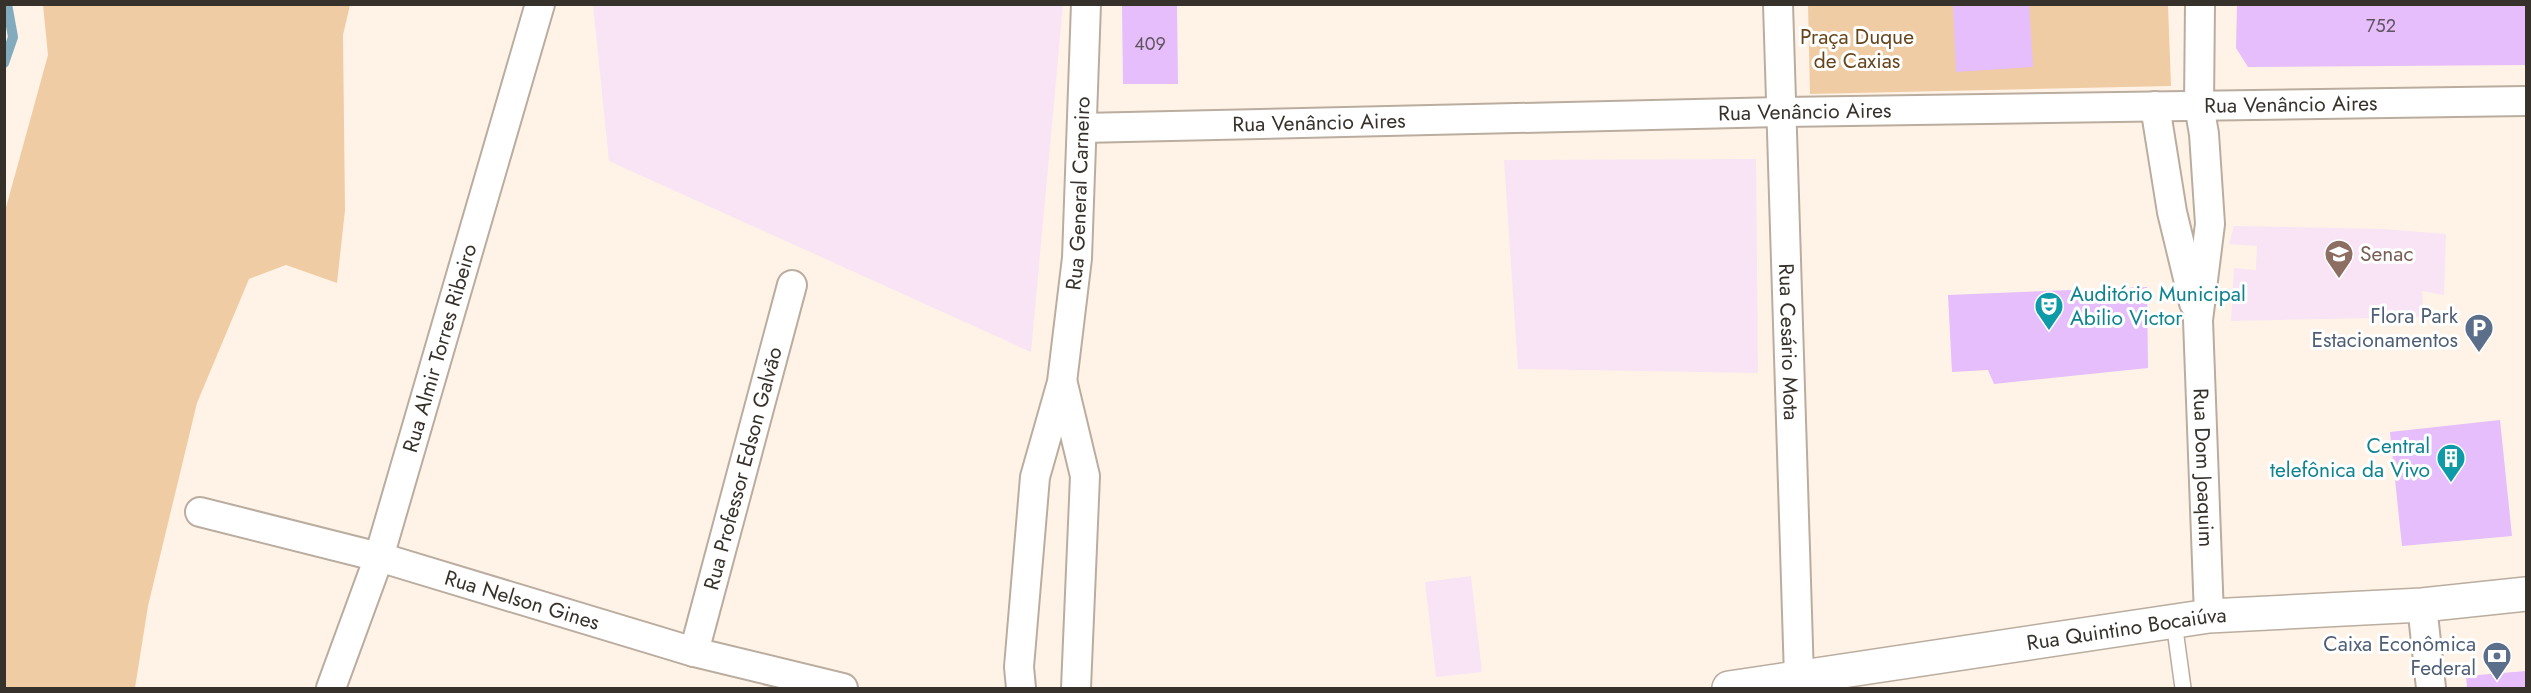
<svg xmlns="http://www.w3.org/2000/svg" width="2531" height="693" viewBox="0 0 2531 693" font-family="Jost,sans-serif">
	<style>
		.education { fill: #f8e4f5 }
		.green { fill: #f0cca5 }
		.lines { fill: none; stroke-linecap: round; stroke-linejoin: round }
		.stream { stroke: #82acbe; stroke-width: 10 }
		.building { fill: #e5befb }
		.lane-casing { stroke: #baad9f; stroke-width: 18 }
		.street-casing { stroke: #baad9f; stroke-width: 32 }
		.primary-casing { stroke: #baad9f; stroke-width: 36 }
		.lane { stroke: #fff; stroke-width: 15 }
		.street { stroke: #fff; stroke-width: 28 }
		.primary { stroke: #fff; stroke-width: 33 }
		.labels { text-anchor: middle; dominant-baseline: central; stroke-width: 6; stroke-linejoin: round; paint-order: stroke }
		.number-label { font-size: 18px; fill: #62545f }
		.park-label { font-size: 21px; fill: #67451b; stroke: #fff }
		.street-label { font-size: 21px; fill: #36312b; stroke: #fff }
		.education-label { font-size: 21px; fill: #785e54; stroke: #fff; text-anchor: start }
		.culture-label { font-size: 21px; fill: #0d838f; stroke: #fff; text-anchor: start }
		.service-label { font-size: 21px; fill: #4e5e75; stroke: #fff; text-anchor: end }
	</style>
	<rect width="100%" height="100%" fill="#fff3e7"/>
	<g class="education">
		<path d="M 593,5 L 1063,5 L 1031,352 L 609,161 Z"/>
		<path d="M 1756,159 L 1758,373 L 1518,369 L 1504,160 Z"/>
		<path d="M 2234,226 L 2383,229 L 2446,234 L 2444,295 L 2422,291 L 2424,317 L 2231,321 L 2234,268 L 2256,270 L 2257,246 L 2229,244 Z"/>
		<path d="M 1471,576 L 1482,672 L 1436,677 L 1425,582 Z"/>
	</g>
	<g class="green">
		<path d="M 43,5 L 350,5 L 343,35 L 345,210 L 337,283 L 286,265 L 249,279 L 197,403 L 148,606 L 135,688 L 5,688 L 5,211 L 48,55 Z"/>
		<path d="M 1808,5 L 2168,5 L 2171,86 L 1810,94 Z"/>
	</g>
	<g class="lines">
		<path class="stream" d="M 4,63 L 13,37 L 7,4"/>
	</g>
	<g class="building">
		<path d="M 1122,4 L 1177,4 L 1178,84 L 1123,84 Z"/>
		<path d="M 1953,4 L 2029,4 L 2033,67 L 1956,72 Z"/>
		<path d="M 2237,4 L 2526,4 L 2526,65 L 2248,67 L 2236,48 Z"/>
		<path d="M 2147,287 L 2148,368 L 1994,384 L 1988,370 L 1952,372 L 1948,295 Z"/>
		<path d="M 2500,420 L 2512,536 L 2402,546 L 2390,432 Z"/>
		<path d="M 2526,671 L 2526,688 L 2467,688 L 2466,676 Z"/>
	</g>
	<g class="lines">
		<g class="lane-casing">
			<path id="lane" d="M 2174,622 L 2183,688"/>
		</g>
		<g class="street-casing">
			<g id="street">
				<path id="s1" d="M 1778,4 L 1799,677"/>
				<path id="s2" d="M 2200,4 L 2199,105 L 2204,134 L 2210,224 L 2198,320 L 2209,616"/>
				<path d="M 2155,106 L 2172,212 L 2194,303"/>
				<path id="s3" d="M 1082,128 L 1783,112 L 2526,101"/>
				<path d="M 1063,384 L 1085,476 L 1076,688"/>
				<path id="s4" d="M 200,512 L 379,557 L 694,652 L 843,688"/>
				<path d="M 2422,605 L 2431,688"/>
				<path id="s5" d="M 694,652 L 792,285"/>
				<path id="s6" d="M 331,688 L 379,557 L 540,4"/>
				<path id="s7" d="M 1021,688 L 1019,667 L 1035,477 L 1062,382 L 1077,258 L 1086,4"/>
			</g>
		</g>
		<g class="primary-casing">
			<g id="primary">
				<path id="s8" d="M 1729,688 L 2209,616 L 2422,605 L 2526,594"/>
			</g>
		</g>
		<use href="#lane" class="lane"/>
		<use href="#street" class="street"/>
		<use href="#primary" class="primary"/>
	</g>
	<defs>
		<g id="university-pin" transform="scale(1.5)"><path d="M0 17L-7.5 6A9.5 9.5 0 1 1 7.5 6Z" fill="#8d6e63" stroke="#fff"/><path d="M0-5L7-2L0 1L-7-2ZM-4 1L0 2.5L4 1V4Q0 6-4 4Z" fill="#fff"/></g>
		<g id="theatre-pin" transform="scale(1.5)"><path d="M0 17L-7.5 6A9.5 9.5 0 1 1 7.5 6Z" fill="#0f9aa8" stroke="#fff"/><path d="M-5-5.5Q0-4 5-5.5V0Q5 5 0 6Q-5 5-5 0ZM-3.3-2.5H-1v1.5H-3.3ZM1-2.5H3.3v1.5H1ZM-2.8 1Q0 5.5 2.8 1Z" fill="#fff"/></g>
		<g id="parking-pin" transform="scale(1.5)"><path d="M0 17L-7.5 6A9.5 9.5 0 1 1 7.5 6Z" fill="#5c6f8a" stroke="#fff"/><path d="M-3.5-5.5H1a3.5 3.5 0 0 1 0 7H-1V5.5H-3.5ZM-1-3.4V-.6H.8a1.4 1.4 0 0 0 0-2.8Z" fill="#fff"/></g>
		<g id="building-pin" transform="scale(1.5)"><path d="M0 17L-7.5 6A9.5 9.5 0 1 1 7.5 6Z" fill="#0f9aa8" stroke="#fff"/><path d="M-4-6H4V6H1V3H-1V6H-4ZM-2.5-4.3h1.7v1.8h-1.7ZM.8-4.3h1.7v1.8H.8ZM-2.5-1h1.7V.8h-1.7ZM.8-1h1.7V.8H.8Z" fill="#fff"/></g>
		<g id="bank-pin" transform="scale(1.5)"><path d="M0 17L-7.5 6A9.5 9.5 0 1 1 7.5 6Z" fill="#5c6f8a" stroke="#fff"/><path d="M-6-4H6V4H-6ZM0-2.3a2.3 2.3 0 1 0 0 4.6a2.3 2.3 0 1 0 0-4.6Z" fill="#fff"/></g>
	</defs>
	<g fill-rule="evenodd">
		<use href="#university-pin" x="2339" y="254"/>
		<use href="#theatre-pin" x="2049" y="306"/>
		<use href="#parking-pin" x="2479" y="328"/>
		<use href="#building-pin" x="2451" y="458"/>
		<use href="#bank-pin" x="2497" y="656"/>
	</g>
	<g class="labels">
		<g class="number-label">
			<text x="2381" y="26">752</text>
			<text x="1150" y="44">409</text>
		</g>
		<g class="park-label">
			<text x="1857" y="37">Praça Duque<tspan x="1857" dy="24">de Caxias</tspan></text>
		</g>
		<g class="street-label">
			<text stroke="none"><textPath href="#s3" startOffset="1209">Rua Venâncio Aires</textPath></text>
			<text stroke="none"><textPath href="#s3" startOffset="723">Rua Venâncio Aires</textPath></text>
			<text stroke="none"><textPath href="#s3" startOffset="237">Rua Venâncio Aires</textPath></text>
			<text stroke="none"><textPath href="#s7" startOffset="500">Rua General Carneiro</textPath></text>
			<text stroke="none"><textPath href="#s1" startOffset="338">Rua Cesário Mota</textPath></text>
			<text stroke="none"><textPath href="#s6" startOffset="357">Rua Almir Torres Ribeiro</textPath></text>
			<text stroke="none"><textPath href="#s2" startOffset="465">Rua Dom Joaquim</textPath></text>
			<text stroke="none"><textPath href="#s5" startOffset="190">Rua Professor Edson Galvão</textPath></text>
			<text stroke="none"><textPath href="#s4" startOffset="334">Rua Nelson Gines</textPath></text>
			<text stroke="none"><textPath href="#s8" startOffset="402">Rua Quintino Bocaiúva</textPath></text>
		</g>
		<g class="education-label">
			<text x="2360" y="254">Senac</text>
		</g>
		<g class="culture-label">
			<text x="2070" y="294">Auditório Municipal<tspan x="2070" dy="24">Abilio Victor</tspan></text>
			<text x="2430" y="446" text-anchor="end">Central<tspan x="2430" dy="24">telefônica da Vivo</tspan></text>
		</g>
		<g class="service-label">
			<text x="2458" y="316">Flora Park<tspan x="2458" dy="24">Estacionamentos</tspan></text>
			<text x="2476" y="644">Caixa Econômica<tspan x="2476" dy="24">Federal</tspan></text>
		</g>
	</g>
	<rect width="2531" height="693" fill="none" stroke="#36312b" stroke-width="12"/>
</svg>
